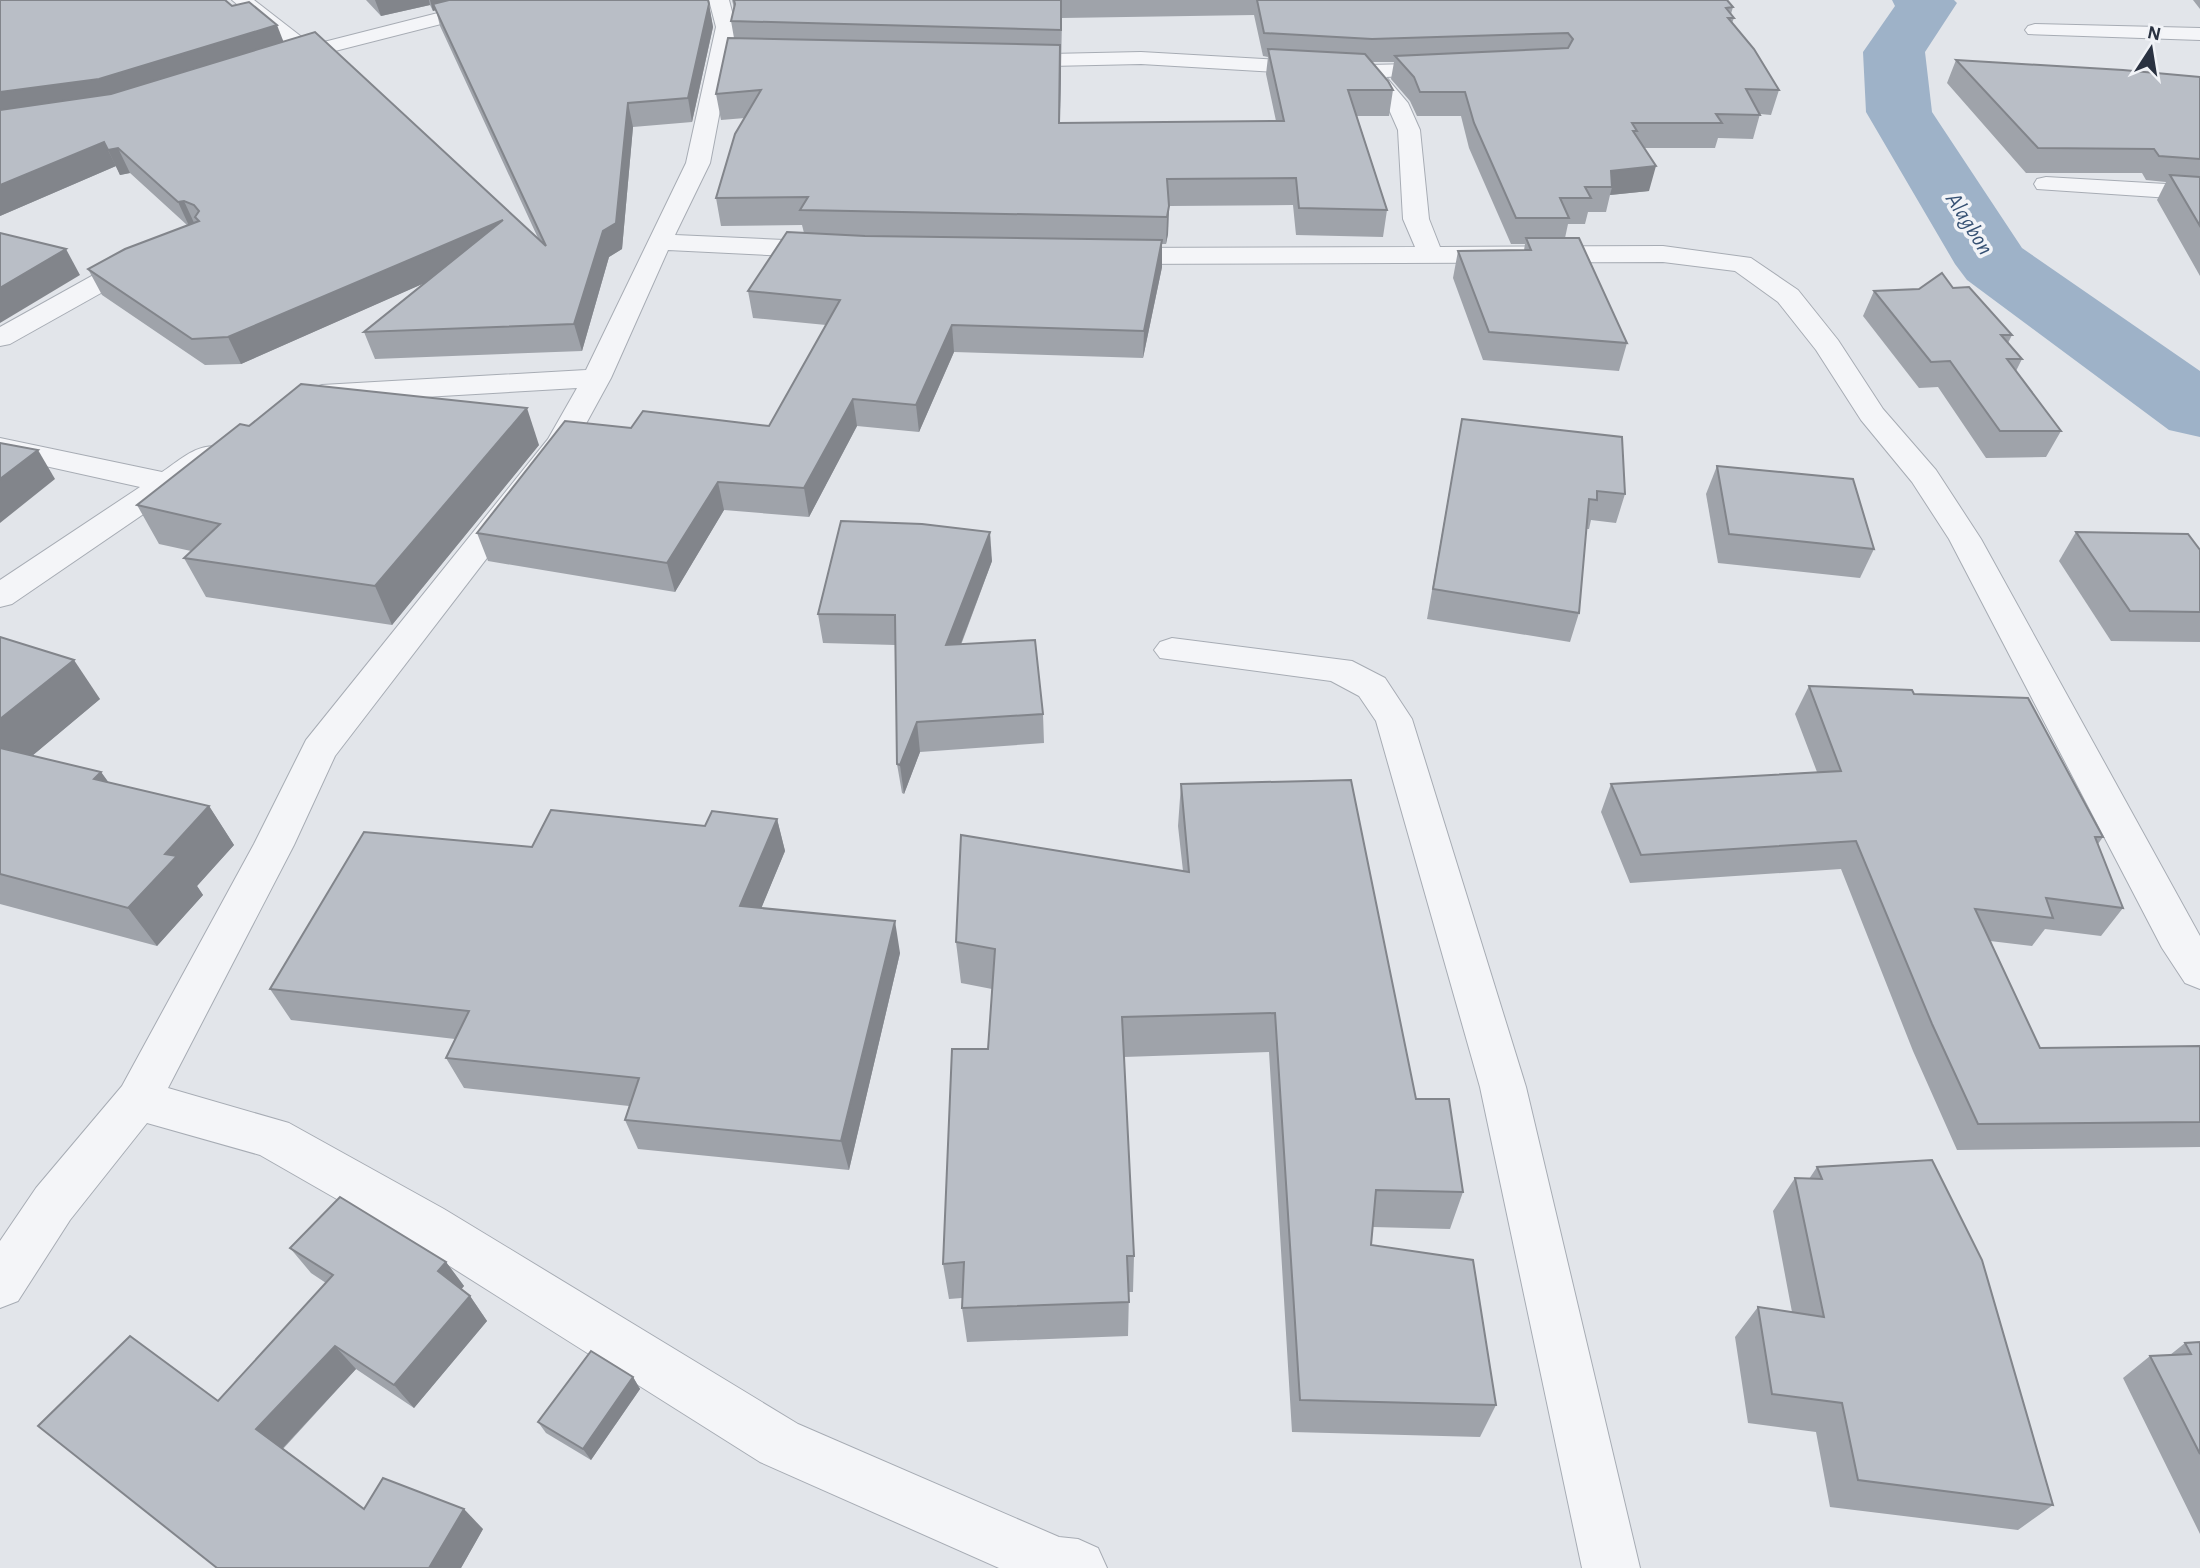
<svg xmlns="http://www.w3.org/2000/svg" width="2200" height="1568" viewBox="0 0 2200 1568" font-family="'Alegreya Sans',sans-serif">
	<style>
		.lines { fill: none; stroke-linecap: round; stroke-linejoin: round }
		.river { fill: #9eb2c8; fill-rule: evenodd }
		.minor-casing { stroke: #a7acb4; stroke-width: 2 }
		.minor { fill: #f4f5f8; fill-rule: evenodd }
		.wall { fill: #9fa3aa; fill-rule: evenodd }
		.shaded-wall { fill: #82858b }
		.building { fill: #b9bec6; stroke: #82858b; stroke-width: 2 }
		.labels { text-anchor: middle; dominant-baseline: central; stroke-width: 7; stroke-linejoin: round; paint-order: stroke }
		.far-water-label { font-size: 23px; font-style: italic; fill: #365173; stroke: #f1f3f7 }
	</style>
	<rect width="100%" height="100%" fill="#e2e5ea"/>
	<g class="lines">
		<path class="river" d="M 1892,0 L 1954,0 L 1957,3 L 1925,52 L 1932,112 L 2022,248 L 2200,371 L 2200,437 L 2169,430 L 1967,280 L 1955,264 L 1866,112 L 1863,52 L 1895,6 Z"/>
		<g class="minor-casing">
			<g id="minor">
				<path d="M 232,0 L 254,0 L 312,45 L 489,0 L 523,0 L 520,4 L 280,65 L 272,64 L 269,59 L 272,54 L 292,50 Z"/>
				<path d="M 709,0 L 729,0 L 736,27 L 710,163 L 675,235 L 828,242 L 837,245 L 841,250 L 837,255 L 828,258 L 668,250 L 611,378 L 576,442 L 335,756 L 294,845 L 168,1088 L 289,1123 L 444,1209 L 798,1424 L 1059,1537 L 1078,1539 L 1098,1548 L 1107,1568 L 999,1568 L 760,1462 L 410,1241 L 260,1155 L 147,1123 L 70,1220 L 18,1301 L 0,1308 L 0,1241 L 36,1188 L 122,1086 L 254,844 L 306,740 L 548,439 L 577,388 L 322,403 L 312,400 L 307,394 L 312,388 L 322,385 L 586,370 L 686,163 L 716,27 Z"/>
				<path d="M 2035,24 L 2200,28 L 2200,40 L 2028,34 L 2025,30 L 2028,26 Z"/>
				<path d="M 1141,52 L 1369,65 L 1454,63 L 1457,68 L 1454,73 L 1446,74 L 1386,77 L 1408,103 L 1420,130 L 1429,219 L 1440,247 L 1663,246 L 1751,258 L 1798,290 L 1838,340 L 1883,409 L 1936,470 L 1981,539 L 2200,936 L 2200,989 L 2185,983 L 2162,948 L 1949,539 L 1912,482 L 1861,420 L 1816,350 L 1778,302 L 1735,271 L 1663,262 L 1108,264 L 1099,262 L 1095,256 L 1099,250 L 1108,248 L 1415,247 L 1403,219 L 1398,130 L 1387,105 L 1363,77 L 1141,64 L 1010,67 L 1002,66 L 999,61 L 1002,56 L 1010,55 Z"/>
				<path d="M 2046,177 L 2200,186 L 2200,200 L 2037,189 L 2034,184 L 2037,179 Z"/>
				<path d="M 142,251 L 151,253 L 155,259 L 151,265 L 10,344 L 0,346 L 0,327 L 133,253 Z"/>
				<path d="M 0,438 L 162,472 C 180,460 198,442 221,447 L 225,454 L 221,461 L 12,604 L 0,607 L 0,580 L 140,487 L 0,456 Z"/>
				<path d="M 1172,638 L 1352,661 L 1385,678 L 1412,719 L 1526,1087 L 1640,1568 L 1582,1568 L 1480,1087 L 1376,721 L 1359,696 L 1331,681 L 1160,658 L 1154,650 L 1160,642 Z"/>
			</g>
		</g>
		<use href="#minor" class="minor"/>
	</g>
	<g class="wall">
		<path d="M 0,0 L 283,42 L 538,238 L 440,26 L 436,10 L 433,11 L 430,5 L 381,16 L 366,0 L 708,0 L 713,27 L 692,122 L 633,127 L 622,249 L 609,257 L 582,351 L 375,359 L 364,332 L 424,283 L 241,364 L 205,365 L 102,295 L 88,269 L 187,225 L 130,173 L 120,175 L 116,166 L 0,216 Z"/>
		<path d="M 732,0 L 1727,0 L 1733,7 L 1731,14 L 1734,18 L 1732,23 L 1779,90 L 1771,115 L 1760,114 L 1753,139 L 1718,138 L 1715,148 L 1644,148 L 1649,191 L 1610,195 L 1606,212 L 1588,212 L 1585,224 L 1568,224 L 1565,238 L 1627,343 L 1619,371 L 1483,360 L 1453,278 L 1458,251 L 1524,250 L 1525,244 L 1511,244 L 1469,148 L 1461,116 L 1417,116 L 1410,101 L 1391,79 L 1394,62 L 1372,62 L 1393,90 L 1389,116 L 1357,116 L 1387,210 L 1383,237 L 1296,235 L 1293,205 L 1169,206 L 1168,234 L 1166,244 L 1162,244 L 1162,267 L 1143,358 L 954,352 L 919,432 L 857,426 L 809,517 L 724,510 L 675,592 L 488,561 L 477,533 L 631,428 L 769,426 L 826,325 L 753,318 L 748,291 L 804,233 L 802,225 L 721,226 L 716,198 L 745,118 L 721,120 L 716,94 L 734,38 L 731,21 L 734,8 ZM 1254,15 L 1263,56 L 1268,57 L 1266,74 L 1276,121 L 1060,123 L 1062,18 Z"/>
		<path d="M 2193,0 L 2200,0 L 2200,9 Z"/>
		<path d="M 1956,60 L 2200,77 L 2200,276 L 2157,200 L 2166,182 L 2146,180 L 2142,173 L 2026,173 L 1947,83 Z"/>
		<path d="M 1953,288 L 2012,335 L 2008,343 L 2022,359 L 2016,371 L 2061,431 L 2046,457 L 1986,458 L 1938,387 L 1919,388 L 1863,316 L 1874,291 Z"/>
		<path d="M 1462,419 L 1625,494 L 1616,523 L 1591,520 L 1589,529 L 1586,529 L 1579,613 L 1570,642 L 1427,619 Z"/>
		<path d="M 249,426 L 539,445 L 392,625 L 206,597 L 184,558 L 191,551 L 159,544 L 137,505 Z"/>
		<path d="M 1717,466 L 1874,549 L 1860,578 L 1718,563 L 1706,494 Z"/>
		<path d="M 2076,532 L 2200,550 L 2200,642 L 2111,641 L 2059,561 Z"/>
		<path d="M 992,561 L 961,645 L 1043,714 L 1044,743 L 920,752 L 904,794 L 902,793 L 897,764 L 895,645 L 823,643 L 818,614 Z"/>
		<path d="M 0,637 L 100,699 L 32,756 L 101,772 L 109,783 L 209,806 L 234,845 L 197,886 L 203,895 L 157,946 L 0,904 Z"/>
		<path d="M 1809,686 L 1914,694 L 2103,837 L 2098,844 L 2123,908 L 2101,936 L 2045,929 L 2032,946 L 1990,941 L 2040,1048 L 2200,1046 L 2200,1147 L 1957,1150 L 1913,1051 L 1841,869 L 1630,883 L 1601,812 L 1611,784 L 1817,772 L 1795,714 Z"/>
		<path d="M 1181,784 L 1416,1099 L 1463,1192 L 1450,1229 L 1373,1227 L 1371,1245 L 1496,1405 L 1480,1437 L 1292,1432 L 1269,1052 L 1124,1057 L 1134,1256 L 1133,1292 L 1129,1292 L 1128,1336 L 967,1342 L 962,1308 L 962,1298 L 949,1299 L 943,1264 L 988,1049 L 992,989 L 961,983 L 956,942 L 1183,871 L 1178,826 Z"/>
		<path d="M 777,819 L 785,851 L 761,908 L 900,953 L 849,1170 L 638,1149 L 625,1120 L 629,1106 L 464,1088 L 446,1058 L 455,1039 L 291,1020 L 270,989 L 705,826 Z"/>
		<path d="M 1817,1167 L 2053,1505 L 2018,1530 L 1830,1507 L 1816,1432 L 1748,1423 L 1735,1337 L 1758,1307 L 1792,1312 L 1773,1211 L 1795,1178 L 1809,1179 Z"/>
		<path d="M 290,1248 L 446,1262 L 464,1286 L 461,1289 L 470,1296 L 487,1321 L 414,1408 L 356,1369 L 283,1449 L 364,1509 L 483,1529 L 461,1568 L 217,1568 L 218,1401 L 326,1283 L 311,1273 Z"/>
		<path d="M 2200,1342 L 2200,1534 L 2123,1378 L 2150,1356 L 2170,1355 L 2185,1343 Z"/>
		<path d="M 633,1377 L 640,1389 L 591,1460 L 546,1433 L 538,1422 Z"/>
	</g>
	<g class="shaded-wall">
		<path d="M 375,0 L 429,0 L 430,5 L 381,16 Z"/>
		<path d="M 430,0 L 478,0 L 433,4 L 436,10 L 433,11 Z"/>
		<path d="M 709,4 L 713,27 L 692,122 L 688,98 Z"/>
		<path d="M 277,25 L 286,48 L 110,102 L 0,117 L 0,92 Z"/>
		<path d="M 1060,45 L 1061,71 L 1059,149 L 1059,123 Z"/>
		<path d="M 628,103 L 633,127 L 622,249 L 609,257 L 582,351 L 574,324 Z"/>
		<path d="M 104,142 L 116,166 L 0,216 L 0,185 Z"/>
		<path d="M 118,148 L 130,173 L 120,175 L 108,150 Z"/>
		<path d="M 1656,166 L 1649,191 L 1610,195 L 1612,187 L 1611,171 Z"/>
		<path d="M 184,201 L 196,227 L 190,228 L 178,202 Z"/>
		<path d="M 1169,206 L 1168,234 L 1166,244 L 1167,217 Z"/>
		<path d="M 503,220 L 511,245 L 241,364 L 228,337 Z"/>
		<path d="M 1162,240 L 1162,267 L 1143,358 L 1144,331 Z"/>
		<path d="M 66,249 L 80,275 L 0,323 L 0,288 Z"/>
		<path d="M 952,325 L 954,352 L 919,432 L 916,405 Z"/>
		<path d="M 853,399 L 857,426 L 809,517 L 804,488 Z"/>
		<path d="M 527,408 L 539,445 L 392,625 L 375,586 Z"/>
		<path d="M 38,450 L 55,479 L 0,523 L 0,479 Z"/>
		<path d="M 718,482 L 724,510 L 675,592 L 667,563 Z"/>
		<path d="M 990,532 L 992,561 L 949,675 L 946,645 Z"/>
		<path d="M 74,660 L 100,699 L 2,781 L 0,778 L 0,719 Z"/>
		<path d="M 917,722 L 920,752 L 904,794 L 900,765 Z"/>
		<path d="M 101,772 L 129,811 L 94,779 Z"/>
		<path d="M 209,806 L 234,845 L 197,886 L 203,895 L 157,946 L 128,908 L 165,854 Z"/>
		<path d="M 777,819 L 785,851 L 749,938 L 740,906 Z"/>
		<path d="M 895,921 L 900,953 L 849,1170 L 841,1141 Z"/>
		<path d="M 446,1262 L 464,1286 L 456,1296 L 438,1271 Z"/>
		<path d="M 470,1296 L 487,1321 L 414,1408 L 394,1385 Z"/>
		<path d="M 335,1346 L 356,1369 L 280,1451 L 256,1429 Z"/>
		<path d="M 633,1377 L 640,1389 L 591,1460 L 583,1449 Z"/>
		<path d="M 464,1509 L 483,1529 L 461,1568 L 429,1568 Z"/>
	</g>
	<g class="building">
		<path d="M 0,0 L 225,0 L 232,6 L 249,2 L 277,25 L 99,79 L 0,92 Z"/>
		<path d="M 449,0 L 708,0 L 709,4 L 688,98 L 628,103 L 616,223 L 603,231 L 574,324 L 364,332 L 503,220 L 228,337 L 192,339 L 88,269 L 125,249 L 199,221 L 195,217 L 199,211 L 194,205 L 184,201 L 178,202 L 118,148 L 108,150 L 104,142 L 0,185 L 0,110 L 111,94 L 315,32 L 546,246 L 433,4 Z"/>
		<path d="M 734,0 L 1061,0 L 1061,30 L 731,21 L 735,4 Z"/>
		<path d="M 1257,0 L 1727,0 L 1733,7 L 1726,8 L 1734,18 L 1728,18 L 1754,49 L 1779,90 L 1746,89 L 1760,115 L 1716,114 L 1722,123 L 1632,123 L 1637,131 L 1633,131 L 1656,166 L 1611,171 L 1612,187 L 1585,187 L 1591,198 L 1560,198 L 1569,218 L 1516,218 L 1474,123 L 1465,92 L 1420,92 L 1414,77 L 1395,56 L 1568,48 L 1573,39 L 1568,33 L 1372,39 L 1264,33 Z"/>
		<path d="M 728,38 L 1060,45 L 1059,123 L 1284,121 L 1268,49 L 1365,54 L 1388,81 L 1393,90 L 1348,90 L 1387,210 L 1299,208 L 1296,178 L 1167,179 L 1169,206 L 1167,217 L 800,210 L 808,197 L 716,198 L 735,134 L 761,90 L 716,94 Z"/>
		<path d="M 1956,60 L 2123,70 L 2200,77 L 2200,159 L 2159,156 L 2154,149 L 2038,148 Z"/>
		<path d="M 2170,175 L 2200,177 L 2200,226 Z"/>
		<path d="M 787,232 L 865,236 L 1162,240 L 1144,331 L 952,325 L 916,405 L 853,399 L 804,488 L 718,482 L 667,563 L 477,533 L 565,421 L 631,428 L 643,411 L 769,426 L 840,300 L 748,291 Z"/>
		<path d="M 0,233 L 66,249 L 0,288 Z"/>
		<path d="M 1526,238 L 1579,238 L 1627,343 L 1489,332 L 1458,251 L 1531,250 Z"/>
		<path d="M 1942,273 L 1953,288 L 1969,287 L 2012,335 L 2001,335 L 2022,359 L 2007,359 L 2061,431 L 2000,431 L 1950,361 L 1931,362 L 1874,291 L 1919,289 Z"/>
		<path d="M 301,384 L 527,408 L 375,586 L 184,558 L 220,524 L 137,505 L 240,424 L 249,426 Z"/>
		<path d="M 1462,419 L 1622,437 L 1625,494 L 1597,491 L 1597,500 L 1589,499 L 1579,613 L 1433,589 Z"/>
		<path d="M 0,443 L 38,450 L 0,479 Z"/>
		<path d="M 1717,466 L 1853,479 L 1874,549 L 1729,534 Z"/>
		<path d="M 841,521 L 922,524 L 990,532 L 946,645 L 1035,640 L 1043,714 L 917,722 L 900,765 L 897,764 L 895,615 L 818,614 Z"/>
		<path d="M 2076,532 L 2188,534 L 2200,550 L 2200,612 L 2130,611 Z"/>
		<path d="M 0,637 L 74,660 L 0,719 Z"/>
		<path d="M 1809,686 L 1912,690 L 1914,694 L 2028,698 L 2103,837 L 2095,837 L 2123,908 L 2046,898 L 2053,918 L 1975,909 L 2040,1048 L 2200,1046 L 2200,1122 L 1978,1124 L 1932,1024 L 1856,841 L 1641,855 L 1611,784 L 1841,771 Z"/>
		<path d="M 0,748 L 101,772 L 94,779 L 209,806 L 165,854 L 177,856 L 128,908 L 0,874 Z"/>
		<path d="M 1351,780 L 1416,1099 L 1449,1099 L 1463,1192 L 1376,1190 L 1371,1245 L 1473,1260 L 1496,1405 L 1300,1400 L 1275,1013 L 1122,1017 L 1134,1256 L 1127,1256 L 1129,1302 L 962,1308 L 964,1262 L 943,1264 L 952,1049 L 988,1049 L 995,949 L 956,942 L 961,835 L 1189,872 L 1181,784 Z"/>
		<path d="M 551,810 L 705,826 L 712,811 L 777,819 L 740,906 L 895,921 L 841,1141 L 625,1120 L 639,1078 L 446,1058 L 469,1011 L 270,989 L 364,832 L 532,847 Z"/>
		<path d="M 1932,1160 L 1982,1260 L 2053,1505 L 1858,1480 L 1842,1403 L 1772,1394 L 1758,1307 L 1824,1317 L 1795,1178 L 1822,1179 L 1817,1167 Z"/>
		<path d="M 340,1197 L 446,1262 L 438,1271 L 470,1296 L 394,1385 L 335,1346 L 256,1429 L 364,1509 L 383,1478 L 464,1509 L 429,1568 L 217,1568 L 38,1426 L 130,1336 L 218,1401 L 333,1275 L 290,1248 Z"/>
		<path d="M 2200,1342 L 2200,1454 L 2150,1356 L 2191,1354 L 2185,1343 Z"/>
		<path d="M 591,1351 L 633,1377 L 583,1449 L 538,1422 Z"/>
	</g>
	<g class="labels">
		<g class="far-water-label">
			<text transform="translate(1969 224) rotate(58)">Alagbon</text>
		</g>
	</g>
	<g transform="translate(2151 49) rotate(12)" stroke="#f1f3f7" stroke-width="5" paint-order="stroke">
	<path d="M0-5L12 26L0 18L-12 26Z" fill="#2a3241"/>
	<text y="-10" font-size="19" font-weight="bold" text-anchor="middle" fill="#2a3241">N</text>
	</g>
</svg>
